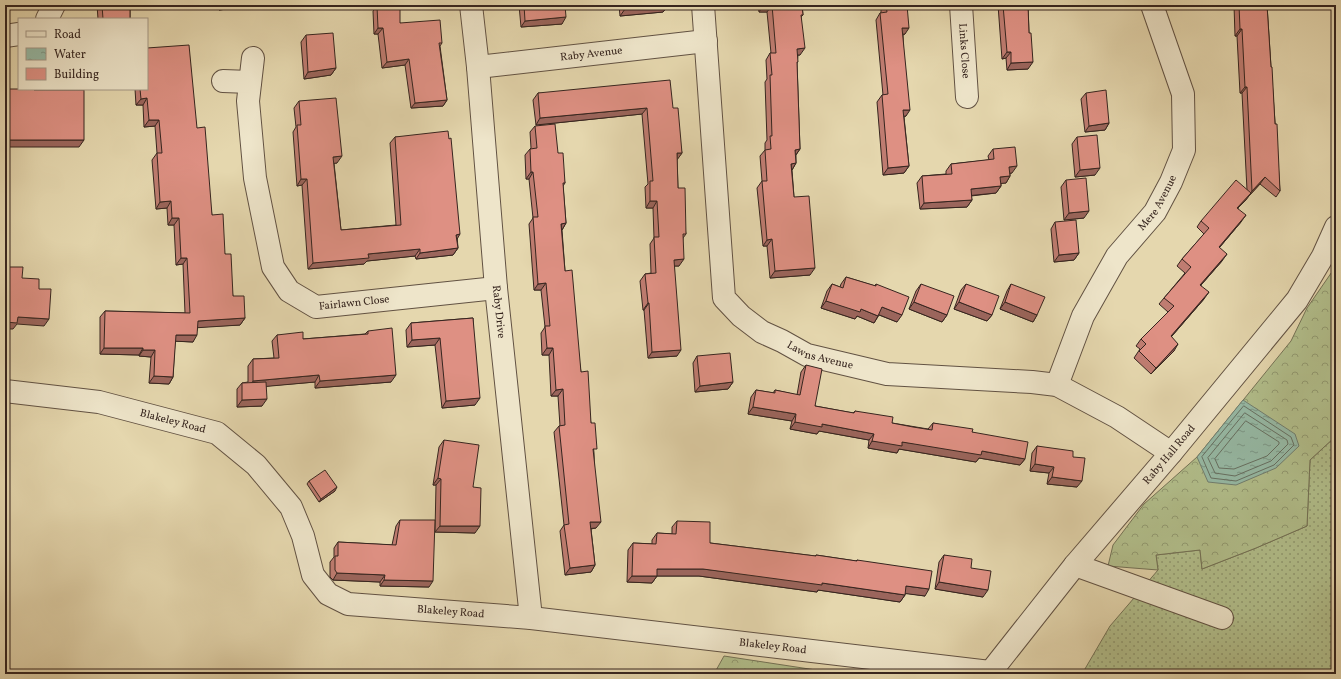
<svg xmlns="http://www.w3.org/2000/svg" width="1341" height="679" viewBox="0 0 1341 679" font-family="Vollkorn,serif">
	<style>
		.grass { fill: url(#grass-dots); stroke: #747256 }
		.forest { fill: url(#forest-crowns); stroke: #747256 }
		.water { fill: url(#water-ripples); stroke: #707e70 }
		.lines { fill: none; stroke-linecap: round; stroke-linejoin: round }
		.shore { stroke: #667062; stroke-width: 1 }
		.minor-casing { stroke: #625243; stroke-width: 24 }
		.minor { stroke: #eee5ca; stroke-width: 22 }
		.wall { fill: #bf7c71; stroke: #36251f }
		.shaded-wall { fill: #9b655c; stroke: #36251f }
		.building { fill: #de9083; stroke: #36251f }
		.labels { text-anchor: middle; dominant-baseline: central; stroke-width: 4; stroke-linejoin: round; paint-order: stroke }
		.street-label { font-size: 11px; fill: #36251f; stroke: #eee5ca }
	</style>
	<defs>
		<pattern id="grass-dots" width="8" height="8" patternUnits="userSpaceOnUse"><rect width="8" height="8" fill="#b2bf8c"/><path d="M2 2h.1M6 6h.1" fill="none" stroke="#929b72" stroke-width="1.8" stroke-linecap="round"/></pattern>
		<pattern id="forest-crowns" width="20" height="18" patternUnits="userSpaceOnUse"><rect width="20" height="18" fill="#b2bf8c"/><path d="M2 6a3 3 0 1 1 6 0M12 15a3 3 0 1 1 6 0" fill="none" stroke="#929b72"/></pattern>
		<pattern id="water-ripples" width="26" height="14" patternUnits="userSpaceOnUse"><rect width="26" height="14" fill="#96baa6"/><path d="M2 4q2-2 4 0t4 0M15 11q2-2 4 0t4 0" fill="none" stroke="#7b9787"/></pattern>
	</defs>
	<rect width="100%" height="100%" fill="#e5d7ae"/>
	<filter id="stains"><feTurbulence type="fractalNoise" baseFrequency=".005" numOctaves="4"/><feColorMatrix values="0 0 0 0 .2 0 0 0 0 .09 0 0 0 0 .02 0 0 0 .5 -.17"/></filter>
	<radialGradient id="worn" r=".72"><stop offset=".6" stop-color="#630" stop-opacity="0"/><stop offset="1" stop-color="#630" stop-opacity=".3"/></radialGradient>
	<path class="grass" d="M 1336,436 L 1336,674 L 1082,674 L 1110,626 L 1158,570 L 1156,555 L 1200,550 L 1202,569 L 1256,548 L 1307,526 L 1310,460 Z"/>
	<g class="forest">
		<path d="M 1336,266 L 1336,436 L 1310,460 L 1307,526 L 1256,548 L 1202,569 L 1200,550 L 1156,555 L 1158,570 L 1108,566 L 1113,545 L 1144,504 L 1197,457 L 1291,341 L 1307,308 Z"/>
		<path d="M 724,656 L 842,674 L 714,674 Z"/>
	</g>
	<path class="water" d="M 1243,400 L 1295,434 L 1299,446 L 1276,468 L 1236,485 L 1208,482 L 1197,457 Z"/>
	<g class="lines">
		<g class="shore">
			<path d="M 1244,406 L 1291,437 L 1294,445 L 1274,465 L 1236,481 L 1211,478 L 1202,457 Z"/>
			<path d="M 1245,413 L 1287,440 L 1288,444 L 1271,461 L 1235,476 L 1215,473 L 1208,458 Z"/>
			<path d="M 1246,421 L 1279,442 L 1279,444 L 1267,456 L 1234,469 L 1219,468 L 1215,459 Z"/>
		</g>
		<g class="minor-casing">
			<g id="minor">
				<path id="s1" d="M 471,5 L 478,67 L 496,288 L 531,618"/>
				<path id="s2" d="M 703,5 L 724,298 L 741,316 L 762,332 L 782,341 L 807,355 L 887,374 L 1032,382 L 1057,385 L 1117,417 L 1171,453"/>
				<path id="s3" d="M 961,5 L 967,97"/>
				<path d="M 47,19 L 54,5"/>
				<path d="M 5,36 L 19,34"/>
				<path id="s4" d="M 253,58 L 248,101 L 255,178 L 273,267 L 289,291 L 316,307 L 496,288"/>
				<path id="s5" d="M 478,67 L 706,41"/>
				<path d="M 223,81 L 250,82"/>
				<path id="s6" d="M 1057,385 L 1083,316 L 1117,256 L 1155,212 L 1171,182 L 1184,150 L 1183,94 L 1152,5"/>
				<path id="s7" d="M 5,391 L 99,402 L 217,433 L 256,465 L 291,507 L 303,536 L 313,575 L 328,594 L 348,604 L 531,618 L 990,672"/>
				<path d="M 1075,565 L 1222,618"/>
				<path id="s8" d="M 989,674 L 1075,565 L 1171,453 L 1297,300 L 1323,256 L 1336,227"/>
			</g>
		</g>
		<use href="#minor" class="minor"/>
	</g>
	<g class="wall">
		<path d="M 97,5 L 130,5 L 130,19 L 98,19 Z"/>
		<path d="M 218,5 L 244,5 L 243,7 L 219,10 Z"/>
		<path d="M 519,5 L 565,5 L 562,24 L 521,27 Z"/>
		<path d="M 619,5 L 668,5 L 668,6 L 663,12 L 620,16 Z"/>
		<path d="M 758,5 L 802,5 L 803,15 L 801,17 L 800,55 L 798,55 L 797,64 L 800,149 L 796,155 L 796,163 L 792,170 L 794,197 L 810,275 L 770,278 L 767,246 L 763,246 L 757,188 L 762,181 L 760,156 L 765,150 L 765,143 L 767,140 L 765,82 L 767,79 L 766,60 L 770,53 L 771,53 L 767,12 L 759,12 Z"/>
		<path d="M 881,5 L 907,5 L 905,34 L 903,35 L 906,116 L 904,117 L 909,166 L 904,173 L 883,175 L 877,102 L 882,95 L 883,95 L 876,20 L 880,13 L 881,13 Z"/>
		<path d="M 998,5 L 1028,5 L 1029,33 L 1028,69 L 1007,70 L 1006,58 L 1002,59 Z"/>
		<path d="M 1234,5 L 1267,5 L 1271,67 L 1280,191 L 1276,197 L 1260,184 L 1238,208 L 1241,222 L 1219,248 L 1222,261 L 1201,285 L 1204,299 L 1171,337 L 1174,351 L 1151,374 L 1134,358 L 1140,349 L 1136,346 L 1141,339 L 1168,312 L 1159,304 L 1164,298 L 1185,273 L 1177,266 L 1182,259 L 1204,234 L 1197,227 L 1201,221 L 1247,190 L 1242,93 L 1240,93 L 1237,36 L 1235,36 Z"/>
		<path d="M 377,6 L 400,23 L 442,43 L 440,46 L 447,100 L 443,106 L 411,108 L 405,65 L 382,68 L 378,34 L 374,34 L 373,11 Z"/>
		<path d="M 306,35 L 336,68 L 331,75 L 304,79 L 301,42 Z"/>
		<path d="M 135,89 L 147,89 L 197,128 L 212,215 L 225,254 L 233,296 L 245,318 L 240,325 L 198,327 L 193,342 L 175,341 L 173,377 L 169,384 L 149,383 L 151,357 L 139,356 L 139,355 L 100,354 L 100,317 L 105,311 L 185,313 L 183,264 L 176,265 L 174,225 L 168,225 L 167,208 L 156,209 L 152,160 L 157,153 L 155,126 L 144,127 L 143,105 L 136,105 Z"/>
		<path d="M 538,93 L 673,108 L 682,153 L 677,159 L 678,188 L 686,234 L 683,238 L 679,266 L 674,266 L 677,356 L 648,358 L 644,310 L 643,310 L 640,281 L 645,274 L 651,273 L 650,244 L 654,238 L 653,208 L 646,208 L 645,187 L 648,184 L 642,114 L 536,125 L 533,100 Z"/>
		<path d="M 1086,93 L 1109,123 L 1105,130 L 1085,132 L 1081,99 Z"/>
		<path d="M 299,101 L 337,163 L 334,163 L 341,230 L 396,225 L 390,143 L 395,137 L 449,139 L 458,248 L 453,255 L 416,259 L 415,256 L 367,261 L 364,264 L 308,269 L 302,185 L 297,186 L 293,132 L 296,127 L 294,108 Z"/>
		<path d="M 535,126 L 558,153 L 565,183 L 563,186 L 566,223 L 562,230 L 565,271 L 581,372 L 591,423 L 594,453 L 596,528 L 591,529 L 595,565 L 591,572 L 565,575 L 560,531 L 564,525 L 554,432 L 559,426 L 560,426 L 558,396 L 551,396 L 549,355 L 542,355 L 541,333 L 545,327 L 541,290 L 534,290 L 529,224 L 533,218 L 529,179 L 526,179 L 525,155 L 530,149 L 531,148 L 530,132 Z"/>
		<path d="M 1077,137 L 1095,175 L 1075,177 L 1072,144 Z"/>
		<path d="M 993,149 L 1012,173 L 1010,173 L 1010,176 L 1006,183 L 1001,183 L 1001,186 L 996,193 L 971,196 L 972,200 L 967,207 L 920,209 L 917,183 L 922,176 L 946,174 L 946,171 L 951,164 L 989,160 L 988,156 Z"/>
		<path d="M 1066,180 L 1084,218 L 1064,220 L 1061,187 Z"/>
		<path d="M 1055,222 L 1079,253 L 1074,260 L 1054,262 L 1051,229 Z"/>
		<path d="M 846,277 L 875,286 L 876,284 L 897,322 L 879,315 L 874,323 L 857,316 L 855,319 L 821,308 L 827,291 L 832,284 L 840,287 L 841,284 Z"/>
		<path d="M 921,284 L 947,315 L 942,322 L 909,309 L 916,291 Z"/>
		<path d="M 966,284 L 992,315 L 987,321 L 954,309 L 961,290 Z"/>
		<path d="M 1011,284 L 1037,315 L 1033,322 L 1000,309 L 1007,291 Z"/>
		<path d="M 473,318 L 475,405 L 442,408 L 435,345 L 407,347 L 406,330 L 411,323 Z"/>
		<path d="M 368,331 L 391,382 L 315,388 L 315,382 L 266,386 L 262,406 L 237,407 L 237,389 L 242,383 L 248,382 L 248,366 L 253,359 L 274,358 L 272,341 L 277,335 L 303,339 L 365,334 Z"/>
		<path d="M 697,356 L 733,382 L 728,389 L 695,392 L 693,363 Z"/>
		<path d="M 806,365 L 815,406 L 853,413 L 855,411 L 892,423 L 928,429 L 933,423 L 972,432 L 1025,459 L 1020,465 L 979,458 L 976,462 L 899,449 L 897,453 L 868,448 L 869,440 L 819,431 L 817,434 L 790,429 L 792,421 L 748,414 L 751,397 L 756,390 L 773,393 L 775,390 L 797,395 L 801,372 Z"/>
		<path d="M 444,440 L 473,487 L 475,533 L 435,532 L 436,485 L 433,485 L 439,447 Z"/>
		<path d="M 1037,446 L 1073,457 L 1077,487 L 1047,484 L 1049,473 L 1030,471 L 1032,453 Z"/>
		<path d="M 309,481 L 335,491 L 319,502 L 307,484 Z"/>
		<path d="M 400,520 L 429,587 L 380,586 L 380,582 L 333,580 L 330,577 L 330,562 L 334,557 L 334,548 L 338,542 L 392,545 L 396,526 Z"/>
		<path d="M 677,521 L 710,543 L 815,556 L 816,555 L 856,561 L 857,560 L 925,596 L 905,593 L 905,595 L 900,602 L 818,590 L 817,592 L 699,576 L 657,576 L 652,583 L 627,582 L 628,550 L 633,543 L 652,544 L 652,540 L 657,533 L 672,534 L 672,527 Z"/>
		<path d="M 944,555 L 971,568 L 983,597 L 935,589 L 939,562 Z"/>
	</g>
	<g class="shaded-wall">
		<path d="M 222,5 L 244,5 L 243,7 L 219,10 Z"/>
		<path d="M 772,5 L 767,12 L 759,12 L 763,6 Z"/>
		<path d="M 668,6 L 663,12 L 620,16 L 625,9 Z"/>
		<path d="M 566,17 L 562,24 L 521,27 L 525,21 Z"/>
		<path d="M 378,28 L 383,28 L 378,34 L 374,34 Z"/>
		<path d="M 902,28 L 909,28 L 905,34 L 897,35 Z"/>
		<path d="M 1240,29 L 1242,29 L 1237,36 L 1235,36 Z"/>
		<path d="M 805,48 L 800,55 L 792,55 L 797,49 Z"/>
		<path d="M 1007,52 L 1011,52 L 1006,58 L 1002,59 Z"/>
		<path d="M 409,59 L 405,65 L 382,68 L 387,62 Z"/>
		<path d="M 1033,62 L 1028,69 L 1007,70 L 1011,63 Z"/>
		<path d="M 336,68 L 331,75 L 304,79 L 308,72 Z"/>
		<path d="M 1245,87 L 1247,87 L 1242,93 L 1240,93 Z"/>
		<path d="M 147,98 L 143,105 L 136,105 L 141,99 Z"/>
		<path d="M 447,100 L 443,106 L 411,108 L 415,103 Z"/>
		<path d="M 647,108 L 642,114 L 536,125 L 540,118 Z"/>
		<path d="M 903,110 L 910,110 L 906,116 L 899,117 Z"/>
		<path d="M 149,120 L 159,120 L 155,126 L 144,127 Z"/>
		<path d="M 1109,123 L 1105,130 L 1085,132 L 1089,126 Z"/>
		<path d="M 5,140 L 84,140 L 79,147 L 5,147 Z"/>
		<path d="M 800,149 L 795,156 L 795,150 Z"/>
		<path d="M 677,153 L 682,153 L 677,160 Z"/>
		<path d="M 342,156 L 337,163 L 329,164 L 333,157 Z"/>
		<path d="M 796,163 L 792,170 L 791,164 Z"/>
		<path d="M 909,166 L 904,173 L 883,175 L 888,168 Z"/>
		<path d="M 1017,166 L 1012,173 L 1005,174 L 1009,167 Z"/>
		<path d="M 1100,168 L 1095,175 L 1075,177 L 1080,170 Z"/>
		<path d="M 531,172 L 533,172 L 529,179 L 526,179 Z"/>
		<path d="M 1010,176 L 1006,183 L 995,184 L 1000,177 Z"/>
		<path d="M 1265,177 L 1260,184 L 1247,198 L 1252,191 Z"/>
		<path d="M 301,179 L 307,179 L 302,185 L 297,186 Z"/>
		<path d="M 1001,186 L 996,193 L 966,196 L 971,189 Z"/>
		<path d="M 1251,193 L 1246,200 L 1232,214 L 1237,208 Z"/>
		<path d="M 972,200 L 967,207 L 920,209 L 924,203 Z"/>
		<path d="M 171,201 L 167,208 L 156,209 L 160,202 Z"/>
		<path d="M 650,201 L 657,201 L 653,208 L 646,208 Z"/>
		<path d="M 1089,211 L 1084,218 L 1064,220 L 1069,213 Z"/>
		<path d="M 1246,215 L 1241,222 L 1214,254 L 1219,247 Z"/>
		<path d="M 172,218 L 179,218 L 174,225 L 168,225 Z"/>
		<path d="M 566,223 L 562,230 L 561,224 Z"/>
		<path d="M 460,234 L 456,241 L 456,235 Z"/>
		<path d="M 772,239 L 767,246 L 763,246 L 767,240 Z"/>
		<path d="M 458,248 L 453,255 L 416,259 L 420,253 Z"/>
		<path d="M 420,249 L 415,256 L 367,261 L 364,264 L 308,269 L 313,263 L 368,254 Z"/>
		<path d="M 1079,253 L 1074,260 L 1054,262 L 1059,255 Z"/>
		<path d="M 1227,254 L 1222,261 L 1195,292 L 1200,285 Z"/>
		<path d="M 181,258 L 187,258 L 183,264 L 176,265 Z"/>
		<path d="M 684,259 L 679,266 L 669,266 L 674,260 Z"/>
		<path d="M 815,268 L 810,275 L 770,278 L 775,271 Z"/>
		<path d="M 546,283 L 541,290 L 534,290 L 538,284 Z"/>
		<path d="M 1209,292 L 1204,299 L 1166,343 L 1171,336 Z"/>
		<path d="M 826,301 L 861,309 L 878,316 L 874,323 L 857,316 L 855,319 L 821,308 Z"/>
		<path d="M 914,302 L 947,315 L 942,322 L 909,309 Z"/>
		<path d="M 959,302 L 992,315 L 987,321 L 954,309 Z"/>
		<path d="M 1005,302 L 1037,315 L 1033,322 L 1000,309 Z"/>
		<path d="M 648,303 L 649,303 L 644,310 L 643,310 Z"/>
		<path d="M 882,307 L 902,315 L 897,322 L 877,314 Z"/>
		<path d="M 18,317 L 49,319 L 44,326 L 17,324 L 13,329 L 5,329 L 5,322 Z"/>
		<path d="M 245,318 L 240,325 L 193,328 L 198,321 Z"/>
		<path d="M 176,335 L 197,335 L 193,342 L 171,341 Z"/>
		<path d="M 440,338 L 435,345 L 407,347 L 412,340 Z"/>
		<path d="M 1178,344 L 1174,351 L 1151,374 L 1156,368 Z"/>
		<path d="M 104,348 L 143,348 L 139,355 L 100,354 Z"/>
		<path d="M 547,348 L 553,348 L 549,355 L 542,355 Z"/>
		<path d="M 143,350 L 155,350 L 151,357 L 139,356 Z"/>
		<path d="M 681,350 L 677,356 L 648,358 L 652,352 Z"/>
		<path d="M 319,375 L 315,382 L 249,388 L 253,381 Z"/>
		<path d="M 396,375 L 391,382 L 315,388 L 320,381 Z"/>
		<path d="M 154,376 L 173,377 L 169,384 L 149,383 Z"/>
		<path d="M 733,382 L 728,389 L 695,392 L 700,386 Z"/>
		<path d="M 563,389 L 558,396 L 551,396 L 556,390 Z"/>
		<path d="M 480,398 L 475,405 L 442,408 L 446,401 Z"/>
		<path d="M 267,399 L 262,406 L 237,407 L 242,400 Z"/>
		<path d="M 753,407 L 796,414 L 792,421 L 748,414 Z"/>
		<path d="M 795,422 L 822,424 L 874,434 L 869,440 L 819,431 L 817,434 L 790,429 Z"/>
		<path d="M 872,441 L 902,442 L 982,451 L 1025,459 L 1020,465 L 979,458 L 976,462 L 899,449 L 897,453 L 868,448 Z"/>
		<path d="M 1035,464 L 1054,467 L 1049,473 L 1030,471 Z"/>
		<path d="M 1052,477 L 1082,481 L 1077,487 L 1047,484 Z"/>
		<path d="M 438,478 L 441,479 L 436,485 L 433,485 Z"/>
		<path d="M 337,487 L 335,491 L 319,502 L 321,499 Z"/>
		<path d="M 590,522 L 601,522 L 596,528 L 585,529 Z"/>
		<path d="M 440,526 L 480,526 L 475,533 L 435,532 Z"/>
		<path d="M 595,565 L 591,572 L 565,575 L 570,568 Z"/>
		<path d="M 657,569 L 703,569 L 822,583 L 905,595 L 900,602 L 818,590 L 817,592 L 699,576 L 652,576 Z"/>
		<path d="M 337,573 L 385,575 L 380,582 L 333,580 Z"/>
		<path d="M 632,576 L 657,576 L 652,583 L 627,582 Z"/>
		<path d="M 384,580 L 433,581 L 429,587 L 380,586 Z"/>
		<path d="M 939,582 L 988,590 L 983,597 L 935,589 Z"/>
		<path d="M 906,586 L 929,589 L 925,596 L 901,593 Z"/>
	</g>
	<g class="building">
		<path d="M 102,5 L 130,5 L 130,19 L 103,19 Z"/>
		<path d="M 400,5 L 400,23 L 440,20 L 442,43 L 439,43 L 447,100 L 415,103 L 409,59 L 387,62 L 383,28 L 378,28 L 377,6 Z"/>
		<path d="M 524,5 L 565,5 L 566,17 L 525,21 Z"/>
		<path d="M 625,5 L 668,5 L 668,6 L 625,9 Z"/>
		<path d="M 772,5 L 802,5 L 803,15 L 801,15 L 805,48 L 797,49 L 798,62 L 797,62 L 800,149 L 795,150 L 796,163 L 791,164 L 794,197 L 809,196 L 815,268 L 775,271 L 772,239 L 767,240 L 762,181 L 767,181 L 765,150 L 771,149 L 770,136 L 772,136 L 770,75 L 772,75 L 770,53 L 776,53 Z"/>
		<path d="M 886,5 L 907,5 L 909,28 L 902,28 L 910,110 L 903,110 L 909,166 L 888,168 L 882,95 L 888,94 L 880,13 L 887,12 Z"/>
		<path d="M 1003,5 L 1028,5 L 1029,33 L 1031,33 L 1033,62 L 1011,63 L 1011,52 L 1007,52 Z"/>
		<path d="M 1239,5 L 1267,5 L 1271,67 L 1272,67 L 1275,124 L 1277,124 L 1280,191 L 1265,177 L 1252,191 L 1247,87 L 1245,87 L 1242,29 L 1240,29 Z"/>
		<path d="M 333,33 L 336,68 L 308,72 L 306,35 Z"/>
		<path d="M 189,45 L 197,128 L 205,127 L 212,215 L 223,214 L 225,254 L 231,254 L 233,296 L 244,296 L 245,318 L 198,321 L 197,335 L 176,335 L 173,377 L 154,376 L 155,350 L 143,350 L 143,348 L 104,348 L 105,311 L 190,313 L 187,258 L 181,258 L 179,218 L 172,218 L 171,201 L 160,202 L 157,153 L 162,153 L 159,120 L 149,120 L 147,98 L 141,99 L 140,89 L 147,89 L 147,48 Z"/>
		<path d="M 670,80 L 673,108 L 678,108 L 682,153 L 677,153 L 678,188 L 685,188 L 686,234 L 683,234 L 684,259 L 674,260 L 681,350 L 652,352 L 649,303 L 648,303 L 645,274 L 656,273 L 654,237 L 659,237 L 657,201 L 650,201 L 650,181 L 653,181 L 647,108 L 540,118 L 538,93 Z"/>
		<path d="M 5,89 L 34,89 L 34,90 L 84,90 L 84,140 L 5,140 Z"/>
		<path d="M 1106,90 L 1109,123 L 1089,126 L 1086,93 Z"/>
		<path d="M 336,98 L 342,156 L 333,157 L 341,230 L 401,225 L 395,137 L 448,131 L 449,139 L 451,138 L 460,234 L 456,235 L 458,248 L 420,253 L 420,249 L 368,254 L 369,258 L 313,263 L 307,179 L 301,179 L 297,125 L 301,125 L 299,101 Z"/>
		<path d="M 555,124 L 558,153 L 563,153 L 565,183 L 563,183 L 566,223 L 561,224 L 565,271 L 572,270 L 581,372 L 588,371 L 591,423 L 595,423 L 597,449 L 593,449 L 601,522 L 590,522 L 595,565 L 570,568 L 564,525 L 569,524 L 559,426 L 565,425 L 563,389 L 556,390 L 553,348 L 547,348 L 545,326 L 550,326 L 546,283 L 538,284 L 533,217 L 538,217 L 533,172 L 531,172 L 530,149 L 537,148 L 535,126 Z"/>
		<path d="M 1097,135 L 1100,168 L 1080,170 L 1077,137 Z"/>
		<path d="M 1015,147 L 1017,166 L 1009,167 L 1010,176 L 1000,177 L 1001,186 L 971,189 L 972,200 L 924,203 L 922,176 L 952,174 L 951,164 L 994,159 L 993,149 Z"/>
		<path d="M 1086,178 L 1089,211 L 1069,213 L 1066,180 Z"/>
		<path d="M 1236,180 L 1251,193 L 1237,208 L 1246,215 L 1219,247 L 1227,254 L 1200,285 L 1209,292 L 1171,336 L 1178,344 L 1156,368 L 1139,351 L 1146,344 L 1141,339 L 1174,306 L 1164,298 L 1191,267 L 1182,259 L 1209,228 L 1201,221 Z"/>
		<path d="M 1076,220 L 1079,253 L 1059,255 L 1055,222 Z"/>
		<path d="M 5,267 L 23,267 L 22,278 L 39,279 L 39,289 L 51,289 L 49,319 L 18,317 L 17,323 L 5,322 Z"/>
		<path d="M 846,277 L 876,286 L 876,284 L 909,297 L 902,315 L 882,307 L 878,316 L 861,309 L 860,312 L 826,301 L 832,284 L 843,288 Z"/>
		<path d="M 921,284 L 954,296 L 947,315 L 914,302 Z"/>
		<path d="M 966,284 L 999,296 L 992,315 L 959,302 Z"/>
		<path d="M 1011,284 L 1045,297 L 1037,315 L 1005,302 Z"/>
		<path d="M 473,318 L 480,398 L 446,401 L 440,338 L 412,340 L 411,323 Z"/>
		<path d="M 392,328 L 396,375 L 320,381 L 319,375 L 253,381 L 253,359 L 279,358 L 277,335 L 303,332 L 303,339 L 368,334 L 368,331 Z"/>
		<path d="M 730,353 L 733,382 L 700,386 L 697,356 Z"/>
		<path d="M 806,365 L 822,369 L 815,406 L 854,413 L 855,411 L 893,417 L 892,423 L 913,427 L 932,430 L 933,423 L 973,429 L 972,432 L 1028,442 L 1025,459 L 982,451 L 981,455 L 902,442 L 902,446 L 872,441 L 874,434 L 822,424 L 822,427 L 795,422 L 796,414 L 753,407 L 756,390 L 775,393 L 775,390 L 800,395 Z"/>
		<path d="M 266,382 L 267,399 L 242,400 L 242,383 Z"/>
		<path d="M 444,440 L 479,445 L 473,487 L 481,488 L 480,526 L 440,526 L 441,479 L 438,478 Z"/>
		<path d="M 1037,446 L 1073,451 L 1073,457 L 1085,458 L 1082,481 L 1052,477 L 1054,467 L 1035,464 Z"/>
		<path d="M 325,470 L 337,487 L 321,499 L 309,481 Z"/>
		<path d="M 400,520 L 435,520 L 433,581 L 384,580 L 385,575 L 337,573 L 335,570 L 335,556 L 338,556 L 338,542 L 396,545 Z"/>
		<path d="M 677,521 L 710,522 L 710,543 L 816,556 L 816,555 L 857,561 L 857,560 L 932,571 L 929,589 L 906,586 L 905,595 L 822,583 L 822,585 L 703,569 L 657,569 L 657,576 L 632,576 L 633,543 L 656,544 L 657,533 L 676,534 Z"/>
		<path d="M 944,555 L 972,559 L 971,568 L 991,571 L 988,590 L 939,582 Z"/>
	</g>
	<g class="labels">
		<g class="street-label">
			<text stroke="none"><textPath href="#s3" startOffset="46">Links Close</textPath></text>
			<text stroke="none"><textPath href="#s5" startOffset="114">Raby Avenue</textPath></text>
			<text stroke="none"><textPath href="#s6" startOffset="210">Mere Avenue</textPath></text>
			<text stroke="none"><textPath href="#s4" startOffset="310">Fairlawn Close</textPath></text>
			<text stroke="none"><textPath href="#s1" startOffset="308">Raby Drive</textPath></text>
			<text stroke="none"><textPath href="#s2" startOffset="408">Lawns Avenue</textPath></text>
			<text stroke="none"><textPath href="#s7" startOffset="171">Blakeley Road</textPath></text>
			<text stroke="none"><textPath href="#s8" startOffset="284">Raby Hall Road</textPath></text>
			<text stroke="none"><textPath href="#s7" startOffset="543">Blakeley Road</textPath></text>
			<text stroke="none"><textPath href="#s7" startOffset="867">Blakeley Road</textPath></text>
		</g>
	</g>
	<rect width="1341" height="679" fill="none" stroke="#e5d7ae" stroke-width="20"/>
	<rect x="6" y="6" width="1329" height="667" fill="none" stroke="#36251f" stroke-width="2"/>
	<rect x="10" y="10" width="1321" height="659" fill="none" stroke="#36251f"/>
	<rect x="18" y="18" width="130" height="72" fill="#eee5ca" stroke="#a49886"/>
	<rect x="26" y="31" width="20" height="6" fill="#eee5ca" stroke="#a49886"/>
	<text x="54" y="38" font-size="12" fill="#36251f">Road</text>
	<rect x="26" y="48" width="20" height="12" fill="url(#water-ripples)" stroke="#a49886"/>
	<text x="54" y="58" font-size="12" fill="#36251f">Water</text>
	<rect x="26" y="68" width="20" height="12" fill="#de9083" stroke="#a49886"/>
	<text x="54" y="78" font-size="12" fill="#36251f">Building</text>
	<rect width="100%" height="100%" filter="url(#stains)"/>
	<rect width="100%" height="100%" fill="url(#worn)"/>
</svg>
